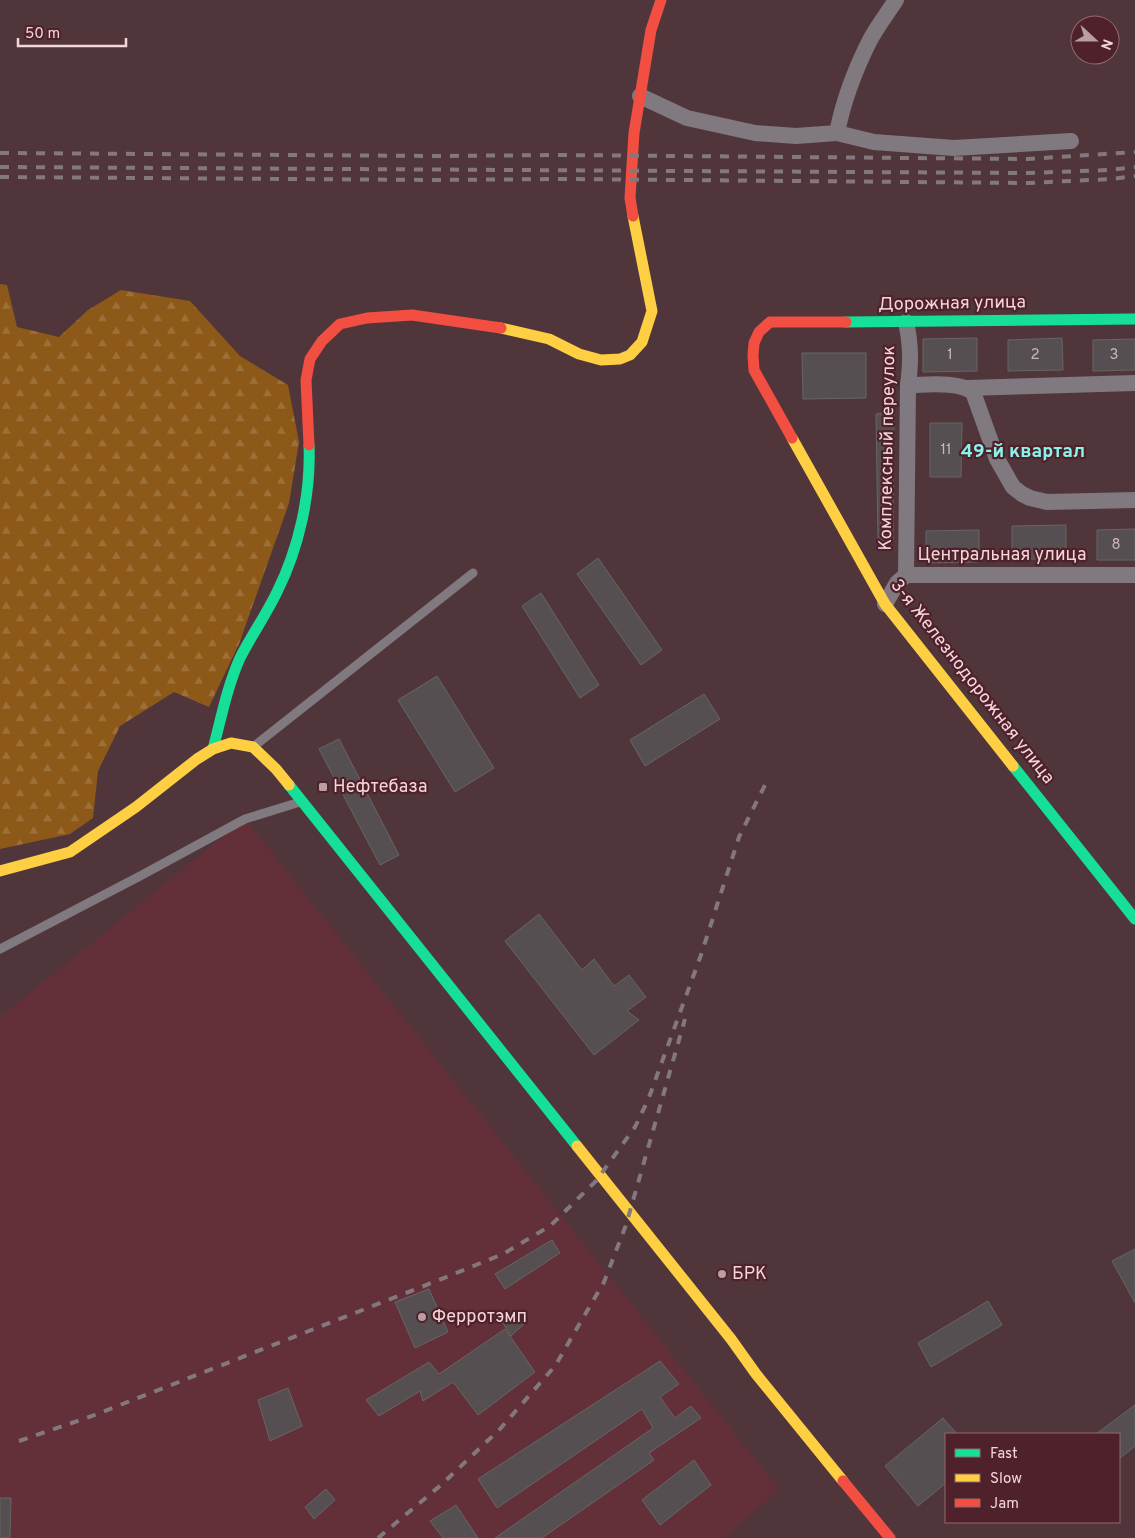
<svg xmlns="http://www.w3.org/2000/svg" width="1135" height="1538" viewBox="0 0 1135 1538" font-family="Overpass,sans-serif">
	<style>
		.built { fill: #63303a }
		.forest { fill: url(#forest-firs) }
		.building { fill: #554f51; stroke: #676566 }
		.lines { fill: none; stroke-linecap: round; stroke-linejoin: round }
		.lane { stroke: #807980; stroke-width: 9 }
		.street { stroke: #807980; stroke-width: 16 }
		.fast { stroke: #16e098; stroke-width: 11 }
		.slow { stroke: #ffcf43; stroke-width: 11 }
		.jam { stroke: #f24e42; stroke-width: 11 }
		.rail { stroke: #83787d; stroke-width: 4; stroke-dasharray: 9 9; stroke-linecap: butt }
		.poi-dot { fill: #bb9ea2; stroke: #4f212b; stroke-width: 2 }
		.labels { text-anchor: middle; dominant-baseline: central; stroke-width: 4.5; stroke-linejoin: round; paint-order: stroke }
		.number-label { font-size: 15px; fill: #ccb4b8 }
		.street-label { font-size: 18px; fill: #f4d6da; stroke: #4f212b }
		.poi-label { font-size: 18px; fill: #f4d6da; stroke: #4f212b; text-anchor: start }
		.neighbourhood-label { font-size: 19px; font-weight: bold; fill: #8af4eb; stroke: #4f212b }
	</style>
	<defs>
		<pattern id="forest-firs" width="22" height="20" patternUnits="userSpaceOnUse" patternTransform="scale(1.25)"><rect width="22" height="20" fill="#8d5918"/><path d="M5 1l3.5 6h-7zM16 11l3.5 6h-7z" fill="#9e7039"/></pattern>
	</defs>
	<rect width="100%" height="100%" fill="#50363b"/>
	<path class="built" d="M 245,819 L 779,1489 L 725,1538 L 0,1538 L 0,1017 Z"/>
	<path class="forest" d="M 0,284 L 7,285 L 17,327 L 59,337 L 88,310 L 121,290 L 190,301 L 240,356 L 288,385 L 299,442 L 289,503 L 239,644 L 209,707 L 174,692 L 120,726 L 98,771 L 93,818 L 70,834 L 0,849 Z"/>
	<g class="building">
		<path d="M 977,338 L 977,371 L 923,372 L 923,339 Z"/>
		<path d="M 1062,338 L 1063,370 L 1008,371 L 1008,340 Z"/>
		<path d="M 1135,339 L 1135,370 L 1093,371 L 1093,340 Z"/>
		<path d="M 802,353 L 866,353 L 866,398 L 803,399 Z"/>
		<path d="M 894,411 L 893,540 L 878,540 L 876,414 Z"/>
		<path d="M 930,423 L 962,423 L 961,477 L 930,477 Z"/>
		<path d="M 1066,525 L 1066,559 L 1012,559 L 1012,526 Z"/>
		<path d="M 1135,529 L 1135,560 L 1097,560 L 1097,530 Z"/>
		<path d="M 979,530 L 979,562 L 926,563 L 926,531 Z"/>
		<path d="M 598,558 L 662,650 L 641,665 L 577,574 Z"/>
		<path d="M 541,593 L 599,685 L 580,698 L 522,606 Z"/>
		<path d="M 437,676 L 494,768 L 455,792 L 398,700 Z"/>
		<path d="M 704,694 L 720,719 L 645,766 L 630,740 Z"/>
		<path d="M 339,739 L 399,855 L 380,865 L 319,749 Z"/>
		<path d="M 539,914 L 582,970 L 594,959 L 614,986 L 629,975 L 646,997 L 627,1011 L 639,1020 L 594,1055 L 505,941 Z"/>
		<path d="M 552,1240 L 560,1253 L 505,1289 L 495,1274 Z"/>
		<path d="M 1135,1249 L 1135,1303 L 1112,1261 Z"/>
		<path d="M 429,1289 L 448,1332 L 415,1348 L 395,1302 Z"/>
		<path d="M 988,1301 L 1002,1325 L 931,1367 L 918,1343 Z"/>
		<path d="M 517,1314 L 525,1323 L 511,1336 L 503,1323 Z"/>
		<path d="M 505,1329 L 535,1372 L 478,1415 L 453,1382 L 423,1401 L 420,1391 L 379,1416 L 366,1400 L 429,1362 L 439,1374 Z"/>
		<path d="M 660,1361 L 679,1384 L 660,1397 L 675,1418 L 691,1406 L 701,1418 L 649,1453 L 654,1460 L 542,1538 L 495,1538 L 653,1428 L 642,1409 L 497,1508 L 478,1479 Z"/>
		<path d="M 288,1388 L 302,1426 L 270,1441 L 258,1400 Z"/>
		<path d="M 1135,1405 L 1135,1446 L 1119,1459 L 1119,1434 L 1096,1434 Z"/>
		<path d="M 943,1418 L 957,1434 L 946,1434 L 946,1483 L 918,1506 L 885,1466 Z"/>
		<path d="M 694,1460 L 711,1485 L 660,1525 L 642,1500 Z"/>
		<path d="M 326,1489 L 335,1500 L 314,1519 L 305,1507 Z"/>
		<path d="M 0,1498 L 11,1498 L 10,1538 L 0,1538 Z"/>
		<path d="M 456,1505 L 478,1538 L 443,1538 L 430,1521 Z"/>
	</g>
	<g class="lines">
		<g class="lane">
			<path d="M 253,747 L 473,573"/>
			<path d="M 0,949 L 142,875 L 245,819 L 300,802"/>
		</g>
		<g class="street">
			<path d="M 640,96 L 687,118 L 755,133 L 796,136 L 837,133 C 843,102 855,70 869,42 C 876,28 887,14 896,0"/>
			<path d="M 837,133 L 874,142 L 954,148 L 1071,141"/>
			<path d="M 906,322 C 911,345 911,362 908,385 L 906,575"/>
			<path d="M 908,385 C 926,385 958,381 973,392 L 997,459 L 1013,487 L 1022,494 L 1030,498 L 1047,502 L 1135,500"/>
			<path d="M 967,388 L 1135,383"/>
			<path d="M 885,604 L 897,583 L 906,575 L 1135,575"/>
		</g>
		<g class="fast">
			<path d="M 846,322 L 1135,319"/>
			<path d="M 213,749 C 221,719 227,687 240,658 C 251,636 266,615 277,592 C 299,548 311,494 309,445"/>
			<path d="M 1013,766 L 1135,919"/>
			<path d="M 289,785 L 577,1146"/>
		</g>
		<g class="slow">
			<path d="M 501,328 L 549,339 L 579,354 L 601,360 L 620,359 L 630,355 L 642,342 L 652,311 L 633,216"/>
			<path d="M 792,438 L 885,604 L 1013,766"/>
			<path d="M 0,871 L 70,852 L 136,807 L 197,759 L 213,749 L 231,743 L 253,747 L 276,769 L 289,785"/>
			<path d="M 577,1146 L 731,1339 L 756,1374 L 843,1481"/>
		</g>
		<g class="jam">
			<path d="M 633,216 L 630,198 L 634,133 L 651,30 L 661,0"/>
			<path d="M 792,438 L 754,370 L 753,355 L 754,343 L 759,332 L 770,322 L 846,322"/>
			<path d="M 309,445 L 306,380 L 310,359 L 322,341 L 340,324 L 367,318 L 412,315 L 501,328"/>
			<path d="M 843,1481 L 890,1538"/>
		</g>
		<g class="rail">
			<path d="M 0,153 L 435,156 L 560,155 L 1028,159 L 1135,152"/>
			<path d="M 0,167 L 1029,173 L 1110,170 L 1135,167"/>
			<path d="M 0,177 L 432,180 L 562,179 L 1028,183 L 1111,179 L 1135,176"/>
			<path d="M 19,1441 L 92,1416 L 439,1280 L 503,1254 L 550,1226 L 596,1181 L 635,1127 L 648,1100 L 701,955 L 739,837 L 767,781"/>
			<path d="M 378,1538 L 441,1485 L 500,1429 L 555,1366 L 604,1282 L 626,1225 L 685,1019"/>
		</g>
	</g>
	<g class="poi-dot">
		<rect x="318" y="782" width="10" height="10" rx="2.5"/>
		<circle cx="722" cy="1274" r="5"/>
		<circle cx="422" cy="1317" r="5"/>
	</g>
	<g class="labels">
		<g class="number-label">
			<text x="950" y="355">1</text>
			<text x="1035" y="355">2</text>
			<text x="1114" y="355">3</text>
			<text x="946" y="450">11</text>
			<text x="1116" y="545">8</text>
		</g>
		<g class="street-label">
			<text transform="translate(952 304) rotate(-1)">Дорожная улица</text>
			<text transform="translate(888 448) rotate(-89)">Комплексный переулок</text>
			<text x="1002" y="555">Центральная улица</text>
			<text transform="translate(972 682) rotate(52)">3-я Железнодорожная улица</text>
		</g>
		<g class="poi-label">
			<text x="333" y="787">Нефтебаза</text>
			<text x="732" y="1274">БРК</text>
			<text x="432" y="1317">Ферротэмп</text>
		</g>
		<g class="neighbourhood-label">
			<text x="1023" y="452">49-й квартал</text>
		</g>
	</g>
	<rect x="945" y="1433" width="175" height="90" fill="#4f212b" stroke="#916971"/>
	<rect x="955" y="1449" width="25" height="8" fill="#16e098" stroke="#916971"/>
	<text x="990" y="1458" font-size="15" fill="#f4d6da">Fast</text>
	<rect x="955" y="1474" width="25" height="8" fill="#ffcf43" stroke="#916971"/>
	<text x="990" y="1483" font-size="15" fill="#f4d6da">Slow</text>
	<rect x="955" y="1499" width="25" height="8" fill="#f24e42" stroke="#916971"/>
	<text x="990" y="1508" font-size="15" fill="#f4d6da">Jam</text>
	<g transform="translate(1095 40) rotate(111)"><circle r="24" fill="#4f212b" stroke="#916971"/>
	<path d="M0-4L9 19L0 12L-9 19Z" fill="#bb9ea2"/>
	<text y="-8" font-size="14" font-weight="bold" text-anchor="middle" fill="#f4d6da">N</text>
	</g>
	<path d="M18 38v8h108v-8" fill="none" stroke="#f4d6da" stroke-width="2.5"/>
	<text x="25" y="38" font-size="15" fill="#f4d6da" stroke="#4f212b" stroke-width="4" paint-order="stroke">50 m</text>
</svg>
